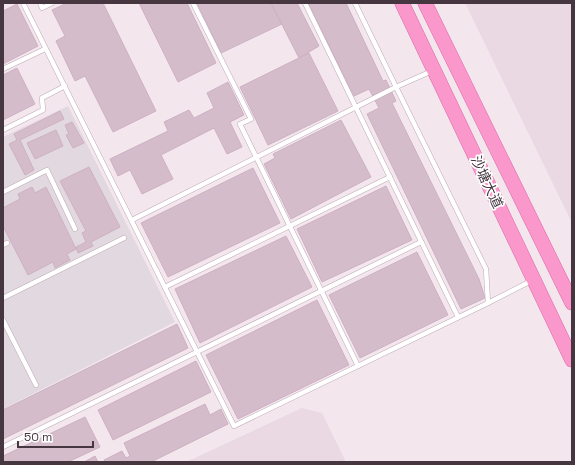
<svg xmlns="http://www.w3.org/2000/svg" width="575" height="465" viewBox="0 0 575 465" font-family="'Space Grotesk','Noto Sans SC',sans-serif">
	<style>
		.residential { fill: #ead9e3 }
		.industrial { fill: #e2d8df }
		.building { fill: #d4bccb; stroke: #ceb0c3 }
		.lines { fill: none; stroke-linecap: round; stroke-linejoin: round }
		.lane-casing { stroke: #bea9b6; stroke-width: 5.5 }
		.primary-casing { stroke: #df68a9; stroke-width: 15 }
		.lane { stroke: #fff; stroke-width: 4.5 }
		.primary { stroke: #fa98cc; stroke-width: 14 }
		.labels { text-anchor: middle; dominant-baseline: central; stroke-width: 3.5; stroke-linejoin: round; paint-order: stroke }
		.street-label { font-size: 14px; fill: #453640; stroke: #fff }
	</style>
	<rect width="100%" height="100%" fill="#f3e7ed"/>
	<g class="residential">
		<path d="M 465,3 L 572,3 L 572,223 Z"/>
		<path d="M 302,408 L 322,413 L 346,462 L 186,462 Z"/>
	</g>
	<path class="industrial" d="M 68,106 L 175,322 L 3,409 L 3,137 Z"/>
	<g class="building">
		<path d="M 67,3 L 103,3 L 156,111 L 113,132 L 85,76 L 75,81 L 56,41 L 65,36 L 52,10 Z"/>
		<path d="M 139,3 L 187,3 L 216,63 L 178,82 Z"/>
		<path d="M 197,3 L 271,3 L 282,24 L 221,53 Z"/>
		<path d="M 271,3 L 297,3 L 319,46 L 299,58 Z"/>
		<path d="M 308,3 L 346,3 L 383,81 L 386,80 L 396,101 L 392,103 L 479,279 L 485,298 L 461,309 L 367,114 L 379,108 L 369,89 L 354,96 Z"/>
		<path d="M 17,4 L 38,46 L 3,64 L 3,11 Z"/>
		<path d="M 309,53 L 338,111 L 268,145 L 240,87 Z"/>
		<path d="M 17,68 L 35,104 L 3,120 L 3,75 Z"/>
		<path d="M 228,82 L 244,115 L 230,122 L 242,147 L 227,154 L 214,128 L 161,155 L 173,179 L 142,194 L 130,170 L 118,176 L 110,159 L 168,131 L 164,122 L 189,110 L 194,118 L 214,108 L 207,93 Z"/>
		<path d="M 60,111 L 64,119 L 20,140 L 34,170 L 25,175 L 9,144 L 17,140 L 14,134 Z"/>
		<path d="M 341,120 L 371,177 L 291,219 L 264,164 L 275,158 L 273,154 Z"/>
		<path d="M 72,122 L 84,143 L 73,148 L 66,135 L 69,134 L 65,125 Z"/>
		<path d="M 56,130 L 63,146 L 35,159 L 27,143 Z"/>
		<path d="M 89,167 L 120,227 L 91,242 L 93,246 L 78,253 L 76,247 L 86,242 L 82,233 L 86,231 L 60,181 Z"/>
		<path d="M 253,168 L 280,223 L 168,277 L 141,223 Z"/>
		<path d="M 386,186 L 412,240 L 322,282 L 297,229 Z"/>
		<path d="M 32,187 L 35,193 L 46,187 L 76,249 L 67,254 L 70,260 L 55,268 L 53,262 L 28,275 L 3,226 L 3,208 L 20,199 L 18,194 Z"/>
		<path d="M 286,236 L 312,287 L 200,343 L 175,289 Z"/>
		<path d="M 417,252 L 448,315 L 360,358 L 329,295 Z"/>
		<path d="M 317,300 L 349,365 L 238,419 L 206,355 Z"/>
		<path d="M 177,324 L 188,348 L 3,439 L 3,410 Z"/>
		<path d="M 196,361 L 211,392 L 113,440 L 98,410 Z"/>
		<path d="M 205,404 L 210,415 L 221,409 L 228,424 L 151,462 L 105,462 L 104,460 L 122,451 L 126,458 L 130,456 L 124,443 Z"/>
		<path d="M 85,417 L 100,447 L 68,462 L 3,462 L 3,456 Z"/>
		<path d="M 95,456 L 98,462 L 84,462 Z"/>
	</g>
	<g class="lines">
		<g class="lane-casing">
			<g id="lane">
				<path d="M 23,3 L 234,426 L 488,303 L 486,269 L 396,87 L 432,71"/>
				<path d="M 40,3 L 42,8 L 52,3"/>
				<path d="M 193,3 L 251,119 L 240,124 L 358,366"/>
				<path d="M 305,3 L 458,317"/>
				<path d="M 3,69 L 45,49"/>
				<path d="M 3,130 L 43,110 L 42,98 L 65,86"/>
				<path d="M 3,192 L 47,170 L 75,229"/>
				<path d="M 132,220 L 396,87 L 355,3"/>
				<path d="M 3,245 L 7,243"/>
				<path d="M 165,287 L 390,177"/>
				<path d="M 3,298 L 124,238"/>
				<path d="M 488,303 L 531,281"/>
				<path d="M 3,320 L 36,385"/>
				<path d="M 3,447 L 421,242"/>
			</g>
		</g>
		<g class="primary-casing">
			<g id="primary">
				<path d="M 402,3 L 572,360"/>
				<path d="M 425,3 L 572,303"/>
			</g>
		</g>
		<use href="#lane" class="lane"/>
		<use href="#primary" class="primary"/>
	</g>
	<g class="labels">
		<g class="street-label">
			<text transform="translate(487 182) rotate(65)">沙塘大道</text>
		</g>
	</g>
	<rect width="575" height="465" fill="none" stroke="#453640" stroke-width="8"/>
	<path d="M18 441v6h75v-6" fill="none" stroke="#453640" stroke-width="2"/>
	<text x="24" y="441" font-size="12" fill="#453640" stroke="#ffffff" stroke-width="3" paint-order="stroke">50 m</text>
</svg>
